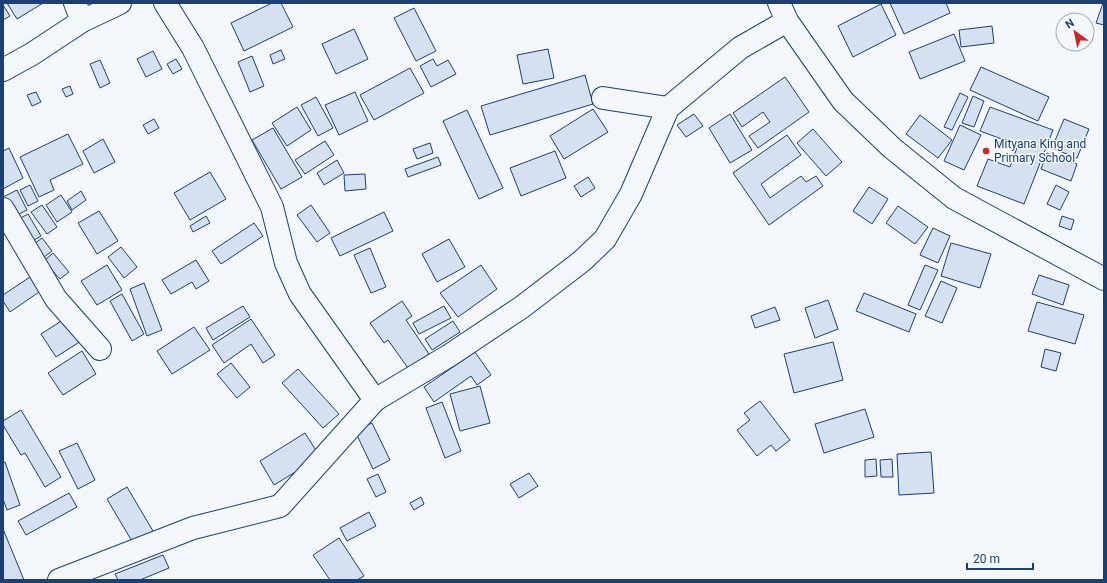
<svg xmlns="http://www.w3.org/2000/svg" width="1107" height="583" viewBox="0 0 1107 583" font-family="Roboto,sans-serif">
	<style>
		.building { fill: #d5e0f0; stroke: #1d3f73 }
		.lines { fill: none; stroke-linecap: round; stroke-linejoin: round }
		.minor-casing { stroke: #1d3f73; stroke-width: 24 }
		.minor { stroke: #f4f7fb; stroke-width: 22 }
		.poi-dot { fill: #c62828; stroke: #f4f7fb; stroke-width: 1.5 }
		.labels { text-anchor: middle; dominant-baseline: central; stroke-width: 3; stroke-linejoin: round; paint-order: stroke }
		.poi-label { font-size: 12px; fill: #1d3f73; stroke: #f4f7fb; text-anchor: start }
	</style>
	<rect width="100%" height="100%" fill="#f4f7fb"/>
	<g class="building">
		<path d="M 7,3 L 43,3 L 17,19 Z"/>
		<path d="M 272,3 L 281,3 L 293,27 L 244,51 L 231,23 Z"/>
		<path d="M 890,3 L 946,3 L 950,13 L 904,34 Z"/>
		<path d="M 1103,3 L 1104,3 L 1104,25 L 1096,23 Z"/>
		<path d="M 881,4 L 896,35 L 853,57 L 838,26 Z"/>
		<path d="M 3,5 L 10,16 L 3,20 Z"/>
		<path d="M 414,8 L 436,51 L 416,61 L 394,18 Z"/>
		<path d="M 992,26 L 994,43 L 961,47 L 959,30 Z"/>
		<path d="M 354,29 L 368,59 L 336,74 L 322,44 Z"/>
		<path d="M 954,34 L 965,61 L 920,79 L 909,52 Z"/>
		<path d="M 548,49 L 554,78 L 523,84 L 517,55 Z"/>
		<path d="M 281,50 L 285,59 L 273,64 L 270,55 Z"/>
		<path d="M 153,51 L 162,69 L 146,77 L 137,59 Z"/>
		<path d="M 252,56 L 264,86 L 250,92 L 238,62 Z"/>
		<path d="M 176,59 L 182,69 L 173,74 L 167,64 Z"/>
		<path d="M 433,59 L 437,66 L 448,60 L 456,74 L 431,87 L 420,66 Z"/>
		<path d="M 100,60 L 110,83 L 100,88 L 90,64 Z"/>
		<path d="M 981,67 L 1049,97 L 1038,121 L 970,90 Z"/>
		<path d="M 410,68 L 424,93 L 374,120 L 360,95 Z"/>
		<path d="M 585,75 L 593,104 L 490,135 L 481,106 Z"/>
		<path d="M 785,77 L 809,112 L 758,148 L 749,136 L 770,122 L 763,112 L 742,127 L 733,113 Z"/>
		<path d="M 70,86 L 73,94 L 66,97 L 62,89 Z"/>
		<path d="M 36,92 L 41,102 L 32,106 L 27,95 Z"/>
		<path d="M 355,92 L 368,121 L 339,135 L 325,105 Z"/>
		<path d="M 960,93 L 968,97 L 952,130 L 944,127 Z"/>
		<path d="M 973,96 L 984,101 L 974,127 L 962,123 Z"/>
		<path d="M 316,97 L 333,128 L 318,136 L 301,105 Z"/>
		<path d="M 297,107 L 311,130 L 287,146 L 272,123 Z"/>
		<path d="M 990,107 L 1053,130 L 1024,204 L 977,186 L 988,159 L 1010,167 L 1018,145 L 980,131 Z"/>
		<path d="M 593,109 L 608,132 L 564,159 L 550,136 Z"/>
		<path d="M 467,110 L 503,188 L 479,199 L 443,121 Z"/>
		<path d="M 694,114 L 703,126 L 686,137 L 677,125 Z"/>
		<path d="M 730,114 L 752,150 L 730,163 L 709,128 Z"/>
		<path d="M 920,115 L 952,140 L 938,158 L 906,134 Z"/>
		<path d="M 154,119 L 159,128 L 148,134 L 143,125 Z"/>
		<path d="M 1064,119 L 1089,129 L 1077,158 L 1052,148 Z"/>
		<path d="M 960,125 L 981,135 L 964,170 L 944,161 Z"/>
		<path d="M 273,128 L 302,177 L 281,189 L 252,140 Z"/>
		<path d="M 813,129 L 842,162 L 826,176 L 797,143 Z"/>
		<path d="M 68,134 L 83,164 L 50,180 L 54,190 L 39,197 L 20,157 Z"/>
		<path d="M 787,135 L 801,155 L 761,184 L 770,198 L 801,176 L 806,182 L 816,176 L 823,186 L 769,225 L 733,173 Z"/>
		<path d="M 103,139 L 115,162 L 94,173 L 83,151 Z"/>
		<path d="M 325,141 L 334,155 L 305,174 L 295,160 Z"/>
		<path d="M 430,143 L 433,153 L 417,159 L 413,149 Z"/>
		<path d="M 9,148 L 23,178 L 3,189 L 3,151 Z"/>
		<path d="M 555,151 L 566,178 L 521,196 L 510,168 Z"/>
		<path d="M 1047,153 L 1077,164 L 1071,181 L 1041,169 Z"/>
		<path d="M 438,157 L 441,165 L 408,177 L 405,169 Z"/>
		<path d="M 337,160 L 344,173 L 324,185 L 317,173 Z"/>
		<path d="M 210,172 L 226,199 L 190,220 L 174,193 Z"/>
		<path d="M 365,174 L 366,189 L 345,191 L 344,175 Z"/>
		<path d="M 588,177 L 595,188 L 581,197 L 574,186 Z"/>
		<path d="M 30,185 L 38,201 L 28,206 L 20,190 Z"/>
		<path d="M 1056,185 L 1069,192 L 1060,210 L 1047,204 Z"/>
		<path d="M 869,187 L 888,199 L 872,224 L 853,211 Z"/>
		<path d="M 17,190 L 27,210 L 13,217 L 3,197 Z"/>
		<path d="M 81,191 L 86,200 L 72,210 L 67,201 Z"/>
		<path d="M 61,195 L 72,212 L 57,222 L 46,205 Z"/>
		<path d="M 42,205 L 57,227 L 47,234 L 31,212 Z"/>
		<path d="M 311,205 L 330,233 L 317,242 L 297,215 Z"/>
		<path d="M 898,206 L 928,227 L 915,244 L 886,223 Z"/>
		<path d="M 99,211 L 118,241 L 97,254 L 78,223 Z"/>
		<path d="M 384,212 L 393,231 L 340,256 L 331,238 Z"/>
		<path d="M 28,214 L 41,236 L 29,243 L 15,221 Z"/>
		<path d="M 206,216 L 210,223 L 193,232 L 190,226 Z"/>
		<path d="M 1062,216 L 1074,220 L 1071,230 L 1059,226 Z"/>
		<path d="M 254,223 L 263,236 L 221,264 L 212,251 Z"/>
		<path d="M 933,228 L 950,236 L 938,263 L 920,255 Z"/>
		<path d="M 42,238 L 52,251 L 40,260 L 30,247 Z"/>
		<path d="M 449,239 L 465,267 L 437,282 L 422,254 Z"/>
		<path d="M 951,243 L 991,254 L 980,288 L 941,276 Z"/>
		<path d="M 121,247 L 137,267 L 124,278 L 108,257 Z"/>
		<path d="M 370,248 L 386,287 L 371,293 L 354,255 Z"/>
		<path d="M 53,253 L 69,272 L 60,279 L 44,261 Z"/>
		<path d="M 196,260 L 209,281 L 196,289 L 192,282 L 171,294 L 162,280 Z"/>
		<path d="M 107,265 L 122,290 L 97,305 L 81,281 Z"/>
		<path d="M 481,265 L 497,289 L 458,317 L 440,293 Z"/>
		<path d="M 925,265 L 938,270 L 920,310 L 908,305 Z"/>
		<path d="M 1039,275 L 1069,285 L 1063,305 L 1032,294 Z"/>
		<path d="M 30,277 L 39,292 L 10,312 L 3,301 L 3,295 Z"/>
		<path d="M 941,281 L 957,288 L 942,323 L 925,316 Z"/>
		<path d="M 144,283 L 162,330 L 147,336 L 130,289 Z"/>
		<path d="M 864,293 L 916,314 L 909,332 L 856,311 Z"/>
		<path d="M 122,294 L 144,334 L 132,341 L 110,301 Z"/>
		<path d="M 828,300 L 838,329 L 815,338 L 805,308 Z"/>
		<path d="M 402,301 L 412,316 L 406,320 L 429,354 L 408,368 L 388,340 L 384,343 L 370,323 Z"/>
		<path d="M 1037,302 L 1084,315 L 1075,344 L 1028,331 Z"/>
		<path d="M 243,306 L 250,317 L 213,340 L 206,328 Z"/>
		<path d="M 444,306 L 451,318 L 419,334 L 413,323 Z"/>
		<path d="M 775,307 L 780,320 L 755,328 L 751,316 Z"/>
		<path d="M 66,318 L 81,341 L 56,357 L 41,334 Z"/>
		<path d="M 251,319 L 275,355 L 263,363 L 251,344 L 224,363 L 212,345 Z"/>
		<path d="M 453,321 L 460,332 L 432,350 L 425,339 Z"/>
		<path d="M 194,327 L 210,350 L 172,374 L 157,351 Z"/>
		<path d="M 833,342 L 843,380 L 794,393 L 784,354 Z"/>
		<path d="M 1045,349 L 1061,353 L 1056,371 L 1041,367 Z"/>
		<path d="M 82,351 L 96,374 L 63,395 L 48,373 Z"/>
		<path d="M 475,352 L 491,375 L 477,385 L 471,376 L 434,402 L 424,387 Z"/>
		<path d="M 231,363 L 250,387 L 237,398 L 217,374 Z"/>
		<path d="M 298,369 L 339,414 L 323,428 L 282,383 Z"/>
		<path d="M 480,386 L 490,423 L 460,431 L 450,394 Z"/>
		<path d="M 760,401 L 790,440 L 776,451 L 771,445 L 757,456 L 737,430 L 750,420 L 744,413 Z"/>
		<path d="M 442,402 L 461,451 L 445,458 L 426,408 Z"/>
		<path d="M 865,409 L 874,437 L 824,453 L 815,424 Z"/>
		<path d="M 21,410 L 61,477 L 45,487 L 25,453 L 21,455 L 3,425 L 3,421 Z"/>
		<path d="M 372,423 L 390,460 L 373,469 L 355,431 Z"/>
		<path d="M 305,433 L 320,457 L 274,485 L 260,461 Z"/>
		<path d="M 77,443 L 95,480 L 78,489 L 59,451 Z"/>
		<path d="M 931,452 L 934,493 L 899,495 L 897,454 Z"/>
		<path d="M 876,459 L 877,476 L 865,477 L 865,460 Z"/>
		<path d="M 892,459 L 893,477 L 881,477 L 880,460 Z"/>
		<path d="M 5,462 L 20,505 L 7,510 L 3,499 L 3,463 Z"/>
		<path d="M 529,473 L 538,486 L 519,498 L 510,484 Z"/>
		<path d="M 378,474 L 386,492 L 376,497 L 367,479 Z"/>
		<path d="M 127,487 L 153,531 L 133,543 L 107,499 Z"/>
		<path d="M 69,493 L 77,507 L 26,535 L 18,521 Z"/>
		<path d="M 421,497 L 424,504 L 414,510 L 410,503 Z"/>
		<path d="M 369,512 L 376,526 L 347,541 L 340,528 Z"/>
		<path d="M 3,529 L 24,580 L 4,580 L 3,578 Z"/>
		<path d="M 339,538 L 364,576 L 357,580 L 330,580 L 313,555 Z"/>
		<path d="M 163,555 L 169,568 L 140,580 L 118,580 L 115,574 Z"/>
	</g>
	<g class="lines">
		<g class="minor-casing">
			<g id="minor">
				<path d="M 75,3 L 82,21"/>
				<path d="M 787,21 L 843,101 L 892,148 L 954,198 L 1104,279"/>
				<path d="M 3,70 L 32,54 L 82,21 L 120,3"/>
				<path d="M 603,98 L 668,108"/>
				<path d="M 3,209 L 56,299 L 100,349"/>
				<path d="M 375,400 L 450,355 L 522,307 L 582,261 L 605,239 L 631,194 L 668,108 L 740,48 L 787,21 L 779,3"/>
				<path d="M 59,580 L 193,528 L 280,506 L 375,400 L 300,294 L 286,263 L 272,207 L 193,48 L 165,3"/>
			</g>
		</g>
		<use href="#minor" class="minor"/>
	</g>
	<circle class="poi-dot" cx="986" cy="151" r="4"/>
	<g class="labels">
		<g class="poi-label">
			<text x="994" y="144">Mityana King and<tspan x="994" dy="14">Primary School</tspan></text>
		</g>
	</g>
	<rect width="1107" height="583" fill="none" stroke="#1d3f73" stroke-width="8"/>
	<g transform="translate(1075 32) rotate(327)"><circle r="19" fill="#f4f7fb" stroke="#9eadc5"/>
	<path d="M0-3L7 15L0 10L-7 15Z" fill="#c62828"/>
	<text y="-6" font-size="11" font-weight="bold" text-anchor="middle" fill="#1d3f73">N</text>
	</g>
	<path d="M967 563v6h66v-6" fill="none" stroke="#1d3f73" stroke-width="2"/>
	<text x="973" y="563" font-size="12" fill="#1d3f73" stroke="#f4f7fb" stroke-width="3" paint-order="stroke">20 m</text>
</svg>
